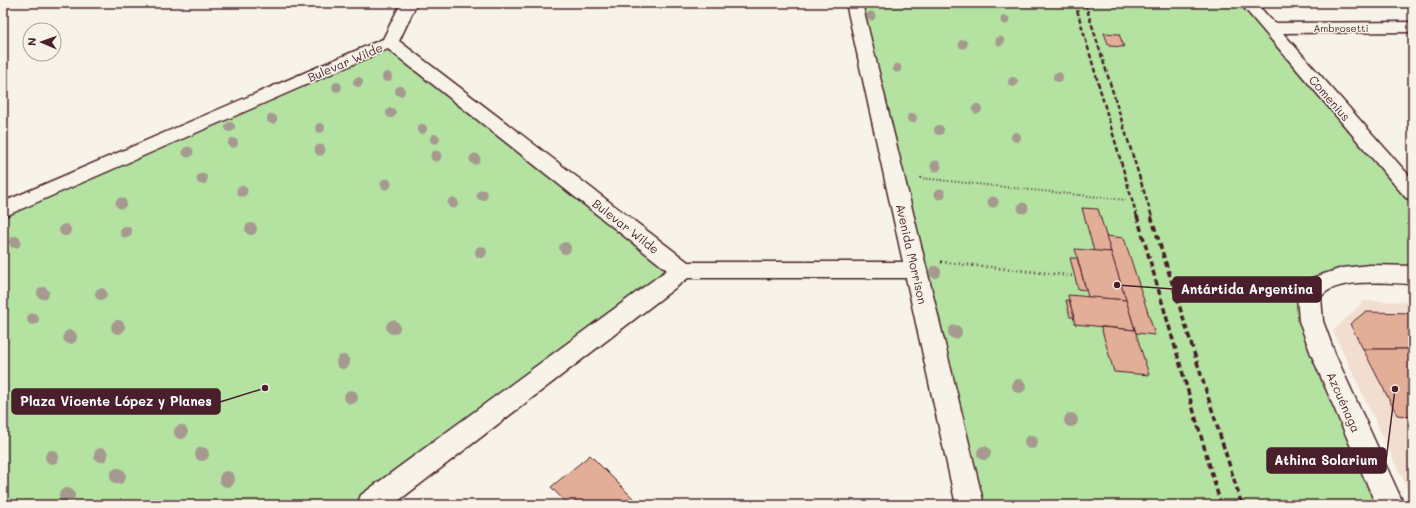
<svg xmlns="http://www.w3.org/2000/svg" width="1416" height="508" viewBox="0 0 1416 508" font-family="Mali,sans-serif">
	<style>
		.built { fill: #f1ded0 }
		.green { fill: #b3e2a1; stroke: #7e8066 }
		.building { fill: #e3ae98; stroke: #4a1f2b }
		.lines { fill: none; stroke-linecap: round; stroke-linejoin: round }
		.minor-casing { stroke: #4a1f2b; stroke-width: 3 }
		.path-far1 { stroke: #4a1f2b; stroke-width: 2; stroke-dasharray: 1 2.5; stroke-linecap: butt }
		.path { stroke: #4a1f2b; stroke-width: 3; stroke-dasharray: 1 3.5; stroke-linecap: butt }
		.minor { fill: #f7f3e8; fill-rule: evenodd }
		.rail-far1 { stroke: #4a1f2b; stroke-width: 2.5; stroke-dasharray: 5 2.5; stroke-linecap: butt }
		.rail { stroke: #4a1f2b; stroke-width: 3.5; stroke-dasharray: 6 3.5; stroke-linecap: butt }
		.tree { fill: #a69990 }
		.labels { text-anchor: middle; dominant-baseline: central; stroke-width: 3; stroke-linejoin: round; paint-order: stroke }
		.far-street-label { font-size: 10px; fill: #4a1f2b; stroke: #f7f3e8 }
		.street-label { font-size: 12px; fill: #4a1f2b; stroke: #f7f3e8 }
		.leader { fill: none; stroke: #4a1f2b; stroke-width: 1.5 }
		.callout-dot { fill: #4a1f2b; stroke: #f7f3e8; stroke-width: 1.5 }
		.callout { fill: #4a1f2b; stroke: #4a1f2b; stroke-width: 1.5 }
		.callout-label { font-size: 13px; text-anchor: middle; font-weight: bold; fill: #fff }
	</style>
	<rect width="100%" height="100%" fill="#f7f3e8"/>
	<filter id="ink" filterUnits="userSpaceOnUse"><feTurbulence type="fractalNoise" baseFrequency=".025" numOctaves="2"/><feDisplacementMap in="SourceGraphic" scale="8" xChannelSelector="R" yChannelSelector="G"/><feConvolveMatrix kernelMatrix="1 2 1 2 8 2 1 2 1" color-interpolation-filters="sRGB"/></filter>
	<g filter="url(#ink)">
		<path class="built" d="M 1364,301 L 1413,302 L 1413,501 L 1333,331 Z"/>
		<g class="green">
			<path d="M 854,3 L 1248,3 L 1413,193 L 1413,275 L 1370,274 L 1309,296 L 1390,505 L 970,505 Z"/>
			<path d="M 390,42 L 683,270 L 371,505 L 3,505 L 3,210 Z"/>
		</g>
		<g class="building">
			<path d="M 1104,33 L 1119,34 L 1124,47 L 1109,46 Z"/>
			<path d="M 1082,208 L 1098,209 L 1111,252 L 1094,251 Z"/>
			<path d="M 1106,236 L 1124,238 L 1155,335 L 1136,333 Z"/>
			<path d="M 1075,249 L 1111,252 L 1126,300 L 1088,297 Z"/>
			<path d="M 1070,258 L 1077,258 L 1086,290 L 1078,289 Z"/>
			<path d="M 1068,295 L 1126,300 L 1135,330 L 1075,324 Z"/>
			<path d="M 1066,300 L 1069,300 L 1074,317 L 1070,317 Z"/>
			<path d="M 1365,312 L 1413,313 L 1413,349 L 1363,349 L 1350,324 Z"/>
			<path d="M 1101,327 L 1135,330 L 1149,375 L 1114,372 Z"/>
			<path d="M 1363,349 L 1412,349 L 1413,417 L 1397,415 Z"/>
			<path d="M 590,455 L 640,505 L 568,505 L 551,487 Z"/>
		</g>
		<g class="lines">
			<g class="minor-casing">
				<g id="minor">
					<path d="M 401,3 L 417,3 L 399,41 L 688,262 L 903,262 L 846,3 L 862,3 L 984,505 L 956,505 L 906,278 L 688,278 L 393,505 L 357,505 L 361,495 L 667,270 L 388,49 L 3,217 L 3,202 L 383,39 Z"/>
					<path d="M 1240,3 L 1256,3 L 1274,23 L 1413,22 L 1413,32 L 1283,33 L 1413,180 L 1413,200 L 1406,198 Z"/>
					<path d="M 1370,265 L 1413,266 L 1413,284 C 1390,283 1335,277 1321,297 L 1323,321 L 1335,354 L 1404,505 L 1376,505 L 1311,354 L 1299,321 L 1297,296 L 1309,279 L 1342,268 Z"/>
				</g>
			</g>
			<path class="path-far1" d="M 920,178 L 1126,200"/>
			<path class="path" d="M 941,262 L 1074,276"/>
			<use href="#minor" class="minor"/>
			<g class="rail-far1">
				<path d="M 1075,3 L 1137,217"/>
				<path d="M 1085,3 L 1152,217"/>
			</g>
			<g class="rail">
				<path d="M 1137,216 L 1221,505"/>
				<path d="M 1151,216 L 1242,505"/>
			</g>
		</g>
		<g class="tree">
			<circle cx="871" cy="16" r="4.5"/>
			<circle cx="1005" cy="20" r="4.5"/>
			<circle cx="1000" cy="41" r="4.5"/>
			<circle cx="963" cy="44" r="4.5"/>
			<circle cx="897" cy="68" r="4.5"/>
			<circle cx="387" cy="77" r="5"/>
			<circle cx="1058" cy="77" r="5"/>
			<circle cx="358" cy="82" r="5"/>
			<circle cx="1013" cy="82" r="5"/>
			<circle cx="337" cy="87" r="5"/>
			<circle cx="400" cy="91" r="5"/>
			<circle cx="977" cy="109" r="5"/>
			<circle cx="391" cy="113" r="5"/>
			<circle cx="912" cy="118" r="5"/>
			<circle cx="272" cy="119" r="5"/>
			<circle cx="230" cy="127" r="5"/>
			<circle cx="320" cy="128" r="5"/>
			<circle cx="422" cy="129" r="5"/>
			<circle cx="939" cy="130" r="5"/>
			<circle cx="1016" cy="137" r="5"/>
			<circle cx="435" cy="139" r="5"/>
			<circle cx="233" cy="143" r="5"/>
			<circle cx="320" cy="150" r="5.5"/>
			<circle cx="188" cy="152" r="5.5"/>
			<circle cx="436" cy="156" r="5.5"/>
			<circle cx="475" cy="159" r="5.5"/>
			<circle cx="936" cy="166" r="5.5"/>
			<circle cx="202" cy="179" r="5.5"/>
			<circle cx="386" cy="184" r="5.5"/>
			<circle cx="242" cy="191" r="5.5"/>
			<circle cx="940" cy="194" r="5.5"/>
			<circle cx="482" cy="195" r="5.5"/>
			<circle cx="993" cy="202" r="5.5"/>
			<circle cx="121" cy="203" r="5.5"/>
			<circle cx="453" cy="203" r="5.5"/>
			<circle cx="1023" cy="208" r="5.5"/>
			<circle cx="251" cy="229" r="6"/>
			<circle cx="65" cy="230" r="6"/>
			<circle cx="126" cy="232" r="6"/>
			<circle cx="15" cy="242" r="6"/>
			<circle cx="565" cy="248" r="6"/>
			<circle cx="481" cy="252" r="6"/>
			<circle cx="935" cy="272" r="6"/>
			<circle cx="43" cy="293" r="6"/>
			<circle cx="101" cy="294" r="6"/>
			<circle cx="33" cy="319" r="6"/>
			<circle cx="118" cy="327" r="7"/>
			<circle cx="393" cy="327" r="7"/>
			<circle cx="955" cy="332" r="7"/>
			<circle cx="70" cy="337" r="7"/>
			<circle cx="343" cy="362" r="7"/>
			<circle cx="1019" cy="386" r="7"/>
			<circle cx="351" cy="397" r="7"/>
			<circle cx="1071" cy="420" r="7"/>
			<circle cx="181" cy="432" r="7"/>
			<circle cx="1031" cy="442" r="7"/>
			<circle cx="984" cy="453" r="7"/>
			<circle cx="202" cy="454" r="7"/>
			<circle cx="101" cy="455" r="7"/>
			<circle cx="52" cy="457" r="7"/>
			<circle cx="118" cy="476" r="8"/>
			<circle cx="227" cy="479" r="8"/>
			<circle cx="67" cy="496" r="8"/>
		</g>
	</g>
	<g class="labels">
		<g class="far-street-label">
			<text x="1341" y="28">Ambrosetti</text>
		</g>
		<g class="street-label">
			<text transform="translate(345 62) rotate(-23)">Bulevar Wilde</text>
			<text transform="translate(1330 98) rotate(49)">Comenius</text>
			<text transform="translate(626 226) rotate(38)">Bulevar Wilde</text>
			<text transform="translate(912 254) rotate(77)">Avenida Morrison</text>
			<text transform="translate(1344 402) rotate(66)">Azcuénaga</text>
		</g>
	</g>
	<path class="leader" d="M1117 285L1173 289M265 388L220 402M1395 389L1386 461"/>
	<g class="callout-dot">
		<circle cx="1117" cy="285" r="4"/>
		<circle cx="265" cy="388" r="4"/>
		<circle cx="1395" cy="389" r="4"/>
	</g>
	<g class="callout">
		<rect x="1173" y="277" width="148" height="25" rx="4"/>
		<rect x="12" y="389" width="208" height="25" rx="4"/>
		<rect x="1267" y="448" width="119" height="25" rx="4"/>
	</g>
	<g class="callout-label">
		<text x="1247" y="294">Antártida Argentina</text>
		<text x="116" y="406">Plaza Vicente López y Planes</text>
		<text x="1326" y="465">Athina Solarium</text>
	</g>
	<rect width="1416" height="508" fill="none" stroke="#f7f3e8" stroke-width="16"/>
	<rect x="8" y="8" width="1400" height="492" fill="none" stroke="#4a1f2b" stroke-width="1.5" filter="url(#ink)"/>
	<g transform="translate(42 42) rotate(272)"><circle r="19" fill="#f7f3e8" stroke="#b29e9c"/>
	<path d="M0-3L7 15L0 10L-7 15Z" fill="#4a1f2b"/>
	<text y="-6" font-size="11" font-weight="bold" text-anchor="middle" fill="#4a1f2b">N</text>
	</g>
</svg>
